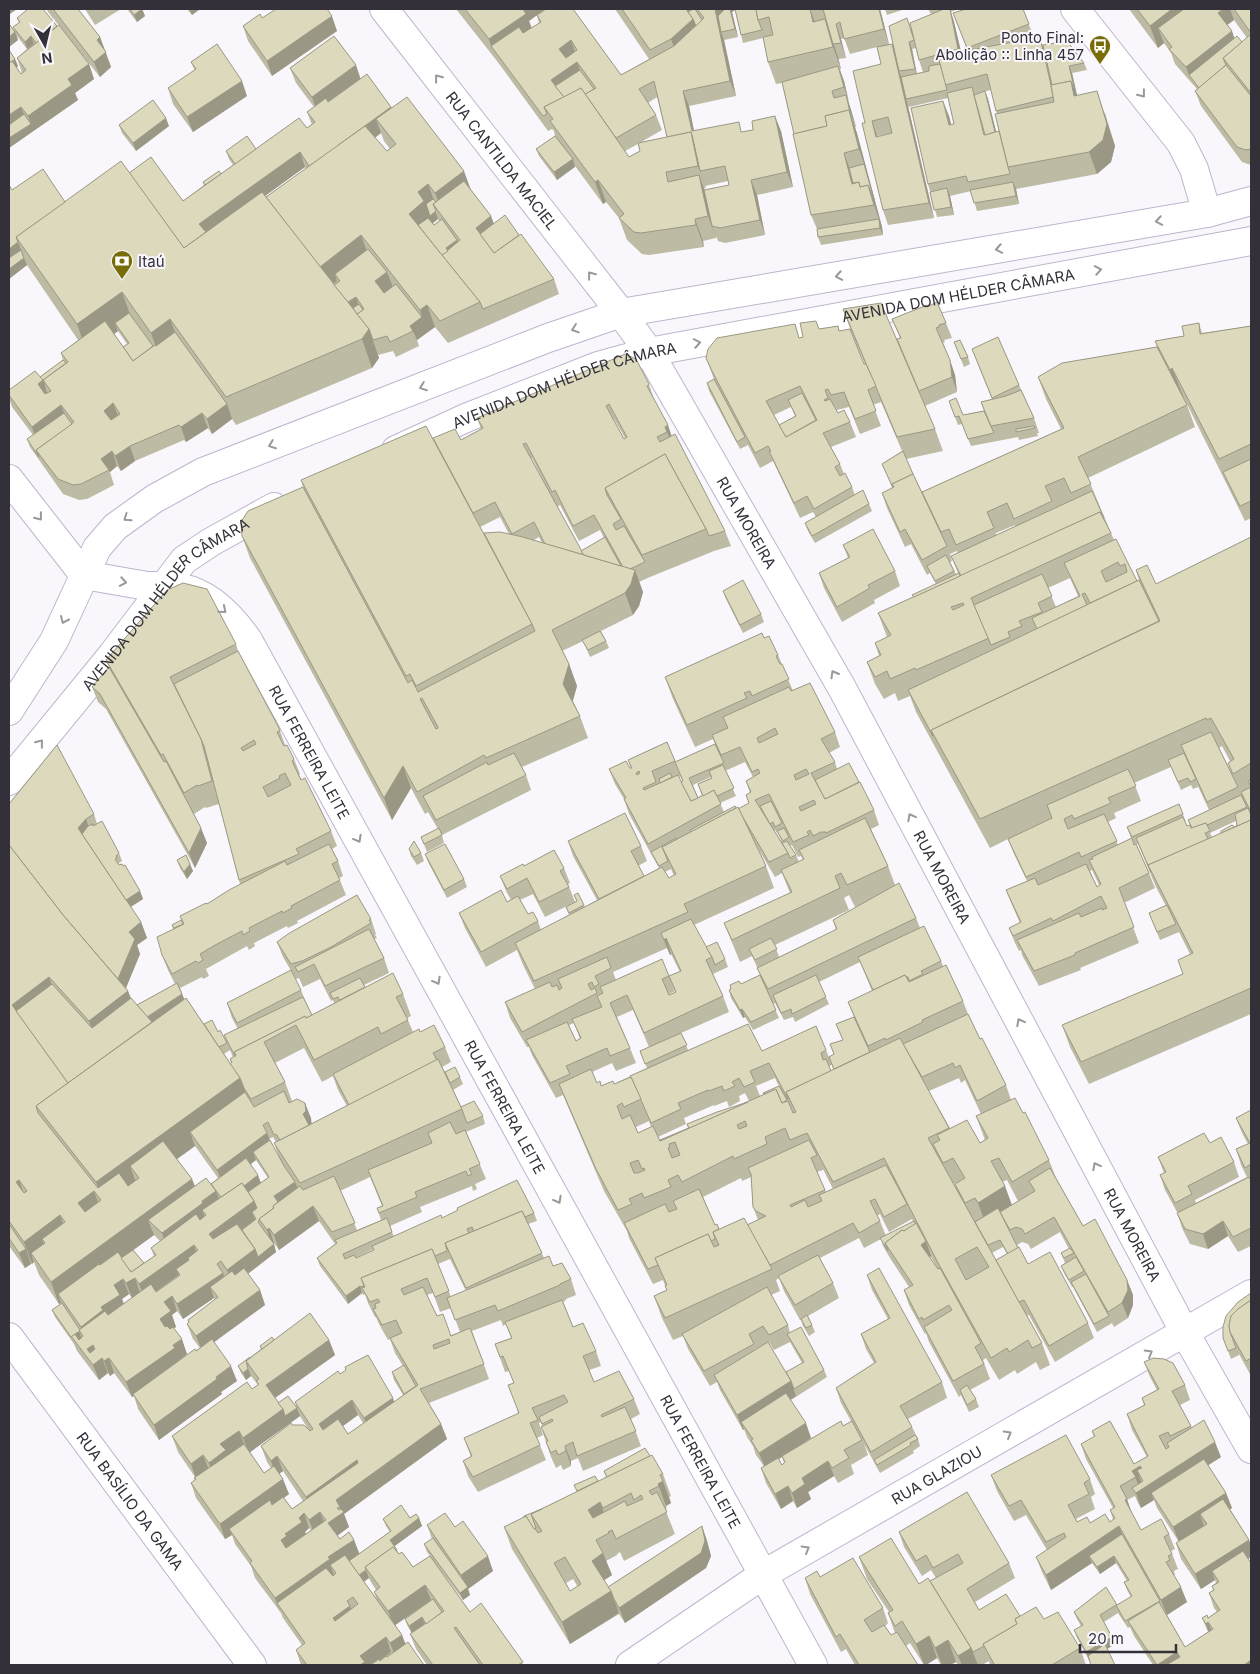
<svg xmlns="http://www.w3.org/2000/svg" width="1260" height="1674" viewBox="0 0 1260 1674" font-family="Inter,sans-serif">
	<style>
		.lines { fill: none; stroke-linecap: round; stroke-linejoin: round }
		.street-casing { stroke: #beb5ce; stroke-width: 30 }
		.secondary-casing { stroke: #beb5ce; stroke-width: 30 }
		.primary-casing { stroke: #beb5ce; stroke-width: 30 }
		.street { stroke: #fff; stroke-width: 28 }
		.secondary { stroke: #fff; stroke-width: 28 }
		.primary { stroke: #fff; stroke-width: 28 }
		.wall { fill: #bdbba3; fill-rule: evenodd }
		.shaded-wall { fill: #9a9884 }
		.building { fill: #dcd9bd; stroke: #9a9884; fill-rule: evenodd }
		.oneway { stroke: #99989c }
		.labels { text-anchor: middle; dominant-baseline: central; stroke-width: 4; stroke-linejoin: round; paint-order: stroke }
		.poi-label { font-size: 15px; fill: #33303a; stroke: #f9f7fc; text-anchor: end }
		.street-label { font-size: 15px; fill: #33303a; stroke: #f9f7fc }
	</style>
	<rect width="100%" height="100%" fill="#f9f7fc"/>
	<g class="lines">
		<g class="street-casing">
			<g id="street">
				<path id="s1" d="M 384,9 L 621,313 L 649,352 L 842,688 L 1185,1333 L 1251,1449"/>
				<path d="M 1075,9 L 1181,143 L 1194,169 L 1207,213"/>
				<path id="s2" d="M 181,588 C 210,593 232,617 248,640 L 813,1665"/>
				<path id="s3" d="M 9,1337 L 252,1665"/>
				<path id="s4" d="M 630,1665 L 764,1574 L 1251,1294"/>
			</g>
		</g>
		<g class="secondary-casing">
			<path id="secondary" d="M 9,479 L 84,575 L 147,586 L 163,586"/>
		</g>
		<g class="primary-casing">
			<g id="primary">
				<path id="s5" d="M 396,450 L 468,417 L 598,366 L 649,352 L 1251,241"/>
				<path d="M 9,711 L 54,641 L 97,548 L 115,527 L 154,499 L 203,472 L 548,338 L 621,313 L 1207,213 L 1251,201"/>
				<path id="s6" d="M 9,781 L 112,655 L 184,560 L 211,542 L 274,507"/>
			</g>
		</g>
		<use href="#street" class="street"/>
		<use href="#secondary" class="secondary"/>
		<use href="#primary" class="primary"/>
	</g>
	<g class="wall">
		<path d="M 47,9 L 78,9 L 100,37 L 111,67 L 100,77 L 48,12 Z"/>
		<path d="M 85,9 L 121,9 L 95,25 Z"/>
		<path d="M 127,9 L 142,9 L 145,16 L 137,22 Z"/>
		<path d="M 187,9 L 200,9 L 192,15 Z"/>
		<path d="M 456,9 L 573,9 L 621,75 L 649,59 L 615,9 L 880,9 L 889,44 L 892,44 L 911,30 L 931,14 L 928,9 L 958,9 L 951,12 L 954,22 L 961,52 L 968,51 L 953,13 L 1023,9 L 1034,38 L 1043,45 L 1084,63 L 1087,70 L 1072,73 L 1077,95 L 1105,113 L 1115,146 L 1111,162 L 1097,174 L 1016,189 L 1019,204 L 977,211 L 971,191 L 950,196 L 954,215 L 937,217 L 928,184 L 949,116 L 951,124 L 954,124 L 948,98 L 909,107 L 908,106 L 934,218 L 888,225 L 883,210 L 865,123 L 881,64 L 877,47 L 850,54 L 844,38 L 841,39 L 846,58 L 838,59 L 838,58 L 841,69 L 840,69 L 844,81 L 849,103 L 851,110 L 856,127 L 855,127 L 882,227 L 883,235 L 821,245 L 818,237 L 817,229 L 811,215 L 794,134 L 782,83 L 776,84 L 768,62 L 763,38 L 743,43 L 741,35 L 735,10 L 732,12 L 738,37 L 724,40 L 736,96 L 689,106 L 694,131 L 742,132 L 781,131 L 793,187 L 757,195 L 765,235 L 725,243 L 718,241 L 716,236 L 716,238 L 703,241 L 704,247 L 649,255 L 642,254 L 627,240 L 619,218 L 606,202 L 603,204 L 575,166 L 557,180 L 539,156 L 536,149 L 555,136 L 554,131 L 552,129 L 548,131 L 497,61 ZM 537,15 L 539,23 L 532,28 L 529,21 ZM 916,48 L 919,60 L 923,72 L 917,74 L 912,49 ZM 991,90 L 997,114 L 999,131 L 996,132 L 988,99 L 985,91 L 974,94 ZM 657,97 L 667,137 L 641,142 L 662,130 L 656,115 L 648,103 ZM 892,133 L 878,137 L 877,136 ZM 638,144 L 640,151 L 629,157 L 625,151 ZM 728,181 L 729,185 L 705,190 L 704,188 L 706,188 L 705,185 L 705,186 Z"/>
		<path d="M 885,9 L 905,9 L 887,15 Z"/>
		<path d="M 1129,9 L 1251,9 L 1251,165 L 1242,162 L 1201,106 L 1195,91 L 1197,89 L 1175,64 L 1171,53 L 1164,43 L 1158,48 ZM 1234,20 L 1247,38 L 1242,42 L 1234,39 L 1227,25 Z"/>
		<path d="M 17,18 L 89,64 L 94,79 L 75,93 L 78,100 L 9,148 L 15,59 L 18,66 L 17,68 L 21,74 L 22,73 L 17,58 L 27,49 L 17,36 L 18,40 L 9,47 L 9,24 L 15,31 L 13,27 L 19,23 Z"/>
		<path d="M 262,18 L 337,31 L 272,76 L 248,41 L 243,26 Z"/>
		<path d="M 191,62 L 247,96 L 193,132 L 173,104 L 168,88 L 195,71 Z"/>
		<path d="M 290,68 L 361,79 L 392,108 L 471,190 L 491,216 L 494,224 L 519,235 L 554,279 L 559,294 L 448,343 L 435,327 L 417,340 L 419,346 L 396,357 L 393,351 L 378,355 L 379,358 L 372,368 L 236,425 L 232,419 L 212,434 L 208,428 L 186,442 L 184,440 L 135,461 L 121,471 L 117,466 L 110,472 L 114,485 L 87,499 L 79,500 L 63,494 L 30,447 L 27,439 L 33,435 L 12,407 L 9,398 L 9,390 L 40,377 L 63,360 L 61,353 L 78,340 L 27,265 L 9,279 L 12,190 L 65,202 L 129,173 L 183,201 L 204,185 L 203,182 L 221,174 L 233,165 L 229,159 L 226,151 L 256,149 L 307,128 L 312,125 L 307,112 L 314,107 L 296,83 ZM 381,133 L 384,141 L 390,149 L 387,151 L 375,138 ZM 305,167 L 306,169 L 266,197 L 265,196 ZM 438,219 L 439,221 L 434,225 L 433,223 ZM 118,331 L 127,344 L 123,347 L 114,334 Z"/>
		<path d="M 119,125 L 169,126 L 136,151 L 122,133 Z"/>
		<path d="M 927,307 L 946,323 L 952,338 L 944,340 L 945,342 L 943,343 L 955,375 L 957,392 L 925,406 L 935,429 L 943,451 L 906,459 L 922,492 L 1061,429 L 1046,399 L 1038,377 L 1157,347 L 1155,341 L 1184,336 L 1199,323 L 1202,333 L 1251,326 L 1251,518 L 1245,521 L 1183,396 L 1187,405 L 1195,427 L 1088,478 L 1114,540 L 1137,581 L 1139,580 L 1136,570 L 1156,584 L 1251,537 L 1251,1014 L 1089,1084 L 1070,1047 L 1062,1025 L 1183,974 L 1190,954 L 1179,932 L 1160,940 L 1149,913 L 1166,906 L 1156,887 L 1138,844 L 1136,844 L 1149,873 L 1155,888 L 1124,903 L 1139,943 L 1080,968 L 1081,970 L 1039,986 L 1022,955 L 1021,950 L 1019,951 L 1015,943 L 1009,928 L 1020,923 L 1012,905 L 1006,890 L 1027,881 L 1014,854 L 1008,839 L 990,848 L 916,712 L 910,696 L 898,701 L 895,693 L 884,699 L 875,684 L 867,662 L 879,656 L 875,643 L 887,637 L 878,613 L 913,597 L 936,584 L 930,573 L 927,575 L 911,544 L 905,547 L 887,508 L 882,493 L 893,488 L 882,464 L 902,451 L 881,402 L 873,405 L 881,426 L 860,434 L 849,407 L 837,410 L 834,404 L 838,413 L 850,422 L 856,437 L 831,447 L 840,464 L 844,474 L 852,487 L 855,495 L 869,504 L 872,511 L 815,543 L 808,531 L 805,523 L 816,517 L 813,512 L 800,518 L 773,461 L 760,468 L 748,445 L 740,449 L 709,391 L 707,383 L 714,379 L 706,358 L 795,324 L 799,338 L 803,337 L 819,329 L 838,326 L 839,331 L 864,364 L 865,364 L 851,331 L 843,309 L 897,339 L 900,338 L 892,319 ZM 791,407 L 795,416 L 779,425 L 774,415 ZM 1015,525 L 1015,526 L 996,535 L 996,533 ZM 957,551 L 958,553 L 951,556 L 958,573 L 956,574 L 950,562 L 952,561 L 950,554 ZM 1070,578 L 1078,596 L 1056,607 L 1048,588 ZM 1222,746 L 1230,761 L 1228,763 L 1233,776 L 1219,748 ZM 1171,767 L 1181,790 L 1191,785 L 1193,789 L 1198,787 L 1197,784 L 1209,810 L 1188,820 L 1191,828 L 1187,826 L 1183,814 L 1127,827 L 1131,838 L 1118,845 L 1108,822 L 1116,818 L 1114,813 L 1141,801 L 1134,783 ZM 1236,821 L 1237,825 L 1212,837 L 1210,833 ZM 1092,870 L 1099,885 L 1097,887 L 1090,871 Z"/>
		<path d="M 954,342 L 968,357 L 970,364 L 964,367 Z"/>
		<path d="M 972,349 L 1019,385 L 1034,418 L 1039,433 L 1037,433 L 1038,436 L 1019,440 L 1018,437 L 971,446 L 962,424 L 958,425 L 949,401 L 963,415 L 984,411 L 981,402 L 992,399 Z"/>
		<path d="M 649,384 L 654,400 L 671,436 L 725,531 L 731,546 L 714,551 L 650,577 L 639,582 L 643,592 L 639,606 L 633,615 L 601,631 L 606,641 L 609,648 L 590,657 L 583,641 L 562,651 L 569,664 L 577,686 L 573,701 L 580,716 L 588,738 L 522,767 L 526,775 L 531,790 L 442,835 L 444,843 L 427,852 L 421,837 L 438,829 L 428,812 L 425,814 L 411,788 L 392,820 L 250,558 L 242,536 L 303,487 L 301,480 L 433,438 L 461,440 L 481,429 L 477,418 ZM 614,419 L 625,438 L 624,439 L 613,420 ZM 531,458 L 532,458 L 557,507 L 560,505 L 579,541 L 600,530 L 604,538 L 581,551 ZM 500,517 L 509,534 L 484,533 L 480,527 ZM 539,537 L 542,543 L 534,540 Z"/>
		<path d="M 843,545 L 895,571 L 900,586 L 874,600 L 875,603 L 842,622 L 824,588 L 819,573 L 848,558 Z"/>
		<path d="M 723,591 L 761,614 L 764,622 L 743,633 L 726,599 Z"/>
		<path d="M 764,638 L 778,655 L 793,691 L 835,732 L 840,747 L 829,753 L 835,762 L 837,769 L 874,810 L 879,825 L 871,829 L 888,866 L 895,885 L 916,918 L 920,928 L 941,961 L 943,966 L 963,1001 L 968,1014 L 980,1039 L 1006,1085 L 1011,1100 L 1049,1160 L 1056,1178 L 1083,1226 L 1127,1280 L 1133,1295 L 1133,1305 L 1128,1318 L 1114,1327 L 1112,1323 L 1097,1332 L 1073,1287 L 1072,1287 L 1064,1273 L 1061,1266 L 1065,1263 L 1061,1253 L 1069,1249 L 1060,1232 L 1031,1249 L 1028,1244 L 1022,1242 L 1017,1245 L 1028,1264 L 1088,1323 L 1094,1338 L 1055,1362 L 1029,1315 L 1027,1316 L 1042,1343 L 1050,1365 L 1040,1370 L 1036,1362 L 1017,1374 L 1015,1370 L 999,1380 L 986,1358 L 983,1360 L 990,1379 L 970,1390 L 976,1399 L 979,1407 L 969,1412 L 961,1395 L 959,1397 L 929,1342 L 926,1333 L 925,1334 L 909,1305 L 904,1290 L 909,1287 L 890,1258 L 883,1246 L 881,1239 L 864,1248 L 859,1238 L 820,1258 L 833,1283 L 839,1298 L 808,1316 L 812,1325 L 815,1332 L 809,1336 L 803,1326 L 801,1320 L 800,1320 L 784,1291 L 779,1278 L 776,1280 L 780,1291 L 771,1295 L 788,1325 L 790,1333 L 824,1370 L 827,1377 L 791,1400 L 811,1438 L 802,1444 L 843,1426 L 851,1421 L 841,1403 L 836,1388 L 874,1363 L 866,1349 L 861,1334 L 888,1319 L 872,1290 L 867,1275 L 942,1382 L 947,1398 L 908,1419 L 918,1439 L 920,1446 L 913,1451 L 914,1453 L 880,1473 L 864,1444 L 868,1455 L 851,1465 L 854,1474 L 838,1483 L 834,1476 L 808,1492 L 811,1499 L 797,1508 L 793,1501 L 781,1509 L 766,1483 L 761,1468 L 764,1466 L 756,1455 L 753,1446 L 747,1437 L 744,1429 L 743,1430 L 720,1390 L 717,1382 L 710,1386 L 688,1349 L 683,1336 L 673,1340 L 662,1318 L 654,1296 L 667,1290 L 663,1280 L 653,1284 L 629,1238 L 627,1231 L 604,1191 L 563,1095 L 556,1098 L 532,1055 L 529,1047 L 527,1047 L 510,1018 L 505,1002 L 535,989 L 523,965 L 517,950 L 486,967 L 465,928 L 459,913 L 507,902 L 511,900 L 506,891 L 500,876 L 524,866 L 564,868 L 570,883 L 568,884 L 575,902 L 545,917 L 533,894 L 520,900 L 528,914 L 538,921 L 541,930 L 569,915 L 566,907 L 577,901 L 574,895 L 584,905 L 585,907 L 597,900 L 573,856 L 568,841 L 641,846 L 647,861 L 638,866 L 644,876 L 659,868 L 629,814 L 624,799 L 615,784 L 609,769 L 631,768 L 628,760 L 667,742 L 675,762 L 715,744 L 713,739 L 695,747 L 673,699 L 665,677 ZM 745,762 L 753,777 L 746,781 L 750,793 L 746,795 L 749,803 L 739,810 L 736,808 L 724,812 L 720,803 L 736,796 L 725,771 ZM 680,776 L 683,781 L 681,782 L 679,777 ZM 711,777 L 711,778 L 698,784 L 702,796 L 698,798 L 693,785 ZM 775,830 L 778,834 L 783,843 L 774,831 ZM 753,840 L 775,877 L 782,873 L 790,893 L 724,923 L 733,945 L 740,962 L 752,956 L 757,967 L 760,975 L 729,990 L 731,998 L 743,1018 L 745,1017 L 753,1030 L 779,1018 L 773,1004 L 775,1003 L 784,1020 L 793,1017 L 795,1022 L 829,1004 L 819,982 L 860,962 L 872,991 L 848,1002 L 854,1017 L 836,1024 L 843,1040 L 830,1044 L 834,1054 L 829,1057 L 826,1050 L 762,1051 L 688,1050 L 681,1033 L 729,1012 L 723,996 L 713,974 L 728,967 L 725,959 L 706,947 L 694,925 L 774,888 L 766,866 ZM 792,845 L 798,857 L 801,856 L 803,860 L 799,862 L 796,855 L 790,846 ZM 671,869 L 674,876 L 669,878 L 665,872 ZM 849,895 L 855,907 L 863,903 L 833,920 L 836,930 L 779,957 L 775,945 L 849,910 L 844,898 ZM 667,948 L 670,955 L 671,954 L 680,972 L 669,976 L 675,992 L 669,995 L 669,994 L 675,991 L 669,976 L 616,980 L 613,972 ZM 633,1010 L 649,1047 L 640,1051 L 647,1068 L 614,1084 L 601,1086 L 597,1083 L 592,1072 L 612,1063 L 616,1071 L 636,1063 L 630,1048 L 617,1017 ZM 574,1023 L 580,1039 L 576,1041 L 569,1025 ZM 832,1065 L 833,1069 L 831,1071 L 829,1066 ZM 775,1078 L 779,1086 L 760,1096 L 756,1086 ZM 959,1078 L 961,1083 L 965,1080 L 981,1114 L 976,1116 L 985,1140 L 980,1143 L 950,1128 L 929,1091 ZM 745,1093 L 749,1101 L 687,1124 L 688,1128 L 660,1140 L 658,1137 L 686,1124 L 684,1118 L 714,1105 L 714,1106 L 727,1101 L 729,1107 L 740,1101 L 739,1096 ZM 649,1121 L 651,1127 L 638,1133 L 636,1127 ZM 823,1169 L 833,1189 L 826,1192 L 817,1172 L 823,1170 ZM 751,1177 L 753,1207 L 758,1220 L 747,1225 L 719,1229 L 715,1225 L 703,1197 L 741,1178 L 742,1181 ZM 962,1180 L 956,1188 L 954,1184 ZM 1007,1180 L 1018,1201 L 1012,1205 L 1002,1182 ZM 880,1214 L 889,1232 L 912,1219 L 913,1221 L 886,1236 L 880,1221 L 877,1216 ZM 1003,1247 L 1007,1254 L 996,1260 L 992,1253 ZM 930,1255 L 938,1269 L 930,1257 L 931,1256 ZM 769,1342 L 774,1350 L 790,1342 L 802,1363 L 786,1372 L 756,1350 L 756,1349 ZM 782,1457 L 784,1463 L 782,1465 L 779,1459 Z"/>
		<path d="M 236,644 L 238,651 L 280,731 L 285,745 L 294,759 L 300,774 L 299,775 L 331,831 L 337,846 L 332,849 L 338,861 L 343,876 L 339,878 L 346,895 L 297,921 L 298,923 L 288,928 L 287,926 L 254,943 L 255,946 L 249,950 L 247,946 L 206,969 L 209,976 L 203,979 L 202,977 L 180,988 L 184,999 L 204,1024 L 218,1032 L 227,1043 L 224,1035 L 238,1029 L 232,1018 L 227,1003 L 301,990 L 305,1000 L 312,1015 L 334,1003 L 333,1000 L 331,1001 L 320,979 L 303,987 L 299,978 L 296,979 L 283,957 L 277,942 L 371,919 L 376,934 L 375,935 L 377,938 L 374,939 L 384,958 L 389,973 L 364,985 L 365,987 L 403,994 L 411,1016 L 407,1018 L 413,1032 L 420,1032 L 445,1047 L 451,1062 L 442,1067 L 445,1072 L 460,1077 L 463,1084 L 453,1090 L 461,1107 L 483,1116 L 485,1124 L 466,1132 L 486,1179 L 475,1184 L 477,1189 L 473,1191 L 472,1186 L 420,1207 L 422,1212 L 390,1226 L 394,1237 L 442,1218 L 534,1213 L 537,1221 L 528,1224 L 544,1258 L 553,1266 L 571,1279 L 576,1295 L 566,1299 L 566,1300 L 563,1302 L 573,1327 L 596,1351 L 601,1366 L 589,1370 L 594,1382 L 634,1399 L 640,1414 L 631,1419 L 641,1446 L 583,1471 L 578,1458 L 571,1461 L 571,1466 L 563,1470 L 561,1465 L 556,1468 L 551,1457 L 541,1427 L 542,1426 L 541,1422 L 539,1423 L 543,1435 L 537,1438 L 546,1460 L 478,1492 L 468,1476 L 463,1461 L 471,1457 L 464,1438 L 518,1414 L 514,1383 L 509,1371 L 505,1372 L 495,1344 L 511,1338 L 506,1324 L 503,1326 L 501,1320 L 472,1331 L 489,1379 L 429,1403 L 441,1424 L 447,1439 L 344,1514 L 349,1527 L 337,1536 L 340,1539 L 354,1540 L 359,1554 L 390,1532 L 386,1526 L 383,1519 L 419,1518 L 422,1526 L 395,1546 L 399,1554 L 413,1567 L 430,1556 L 427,1552 L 424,1544 L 432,1539 L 427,1525 L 455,1527 L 493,1571 L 468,1589 L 470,1595 L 463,1600 L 436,1564 L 470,1612 L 524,1665 L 427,1665 L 416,1649 L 410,1634 L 412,1633 L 408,1627 L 405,1619 L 431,1600 L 395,1625 L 405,1644 L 424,1665 L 301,1665 L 296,1650 L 302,1645 L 283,1618 L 281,1613 L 255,1578 L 251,1566 L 235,1544 L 232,1535 L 225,1539 L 196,1498 L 191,1483 L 195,1480 L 194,1478 L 195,1477 L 178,1452 L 172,1436 L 252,1389 L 258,1385 L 251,1376 L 246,1380 L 241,1373 L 238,1366 L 261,1349 L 260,1346 L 274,1340 L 329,1340 L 335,1355 L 275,1398 L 278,1403 L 296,1407 L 295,1402 L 340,1374 L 394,1402 L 403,1395 L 394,1380 L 392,1372 L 403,1366 L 395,1353 L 390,1339 L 388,1340 L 379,1324 L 376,1317 L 375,1317 L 368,1303 L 365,1294 L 363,1295 L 362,1293 L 348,1304 L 320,1266 L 317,1258 L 335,1244 L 319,1221 L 279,1250 L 274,1243 L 274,1244 L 276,1252 L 248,1274 L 260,1290 L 265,1305 L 214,1342 L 237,1381 L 221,1392 L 222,1394 L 159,1440 L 138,1409 L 134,1396 L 132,1397 L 114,1373 L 110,1376 L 108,1373 L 99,1380 L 77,1351 L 74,1344 L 55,1317 L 52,1310 L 61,1304 L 61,1303 L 59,1304 L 39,1275 L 34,1262 L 25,1268 L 9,1246 L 9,804 L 94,814 L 97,824 L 119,853 L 122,861 L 119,863 L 119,865 L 140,891 L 143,899 L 131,907 L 141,922 L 147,938 L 137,945 L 140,954 L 126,988 L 128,991 L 131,998 L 137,1005 L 175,984 L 168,970 L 162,955 L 173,929 L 172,925 L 183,924 L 180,916 L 207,904 L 240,884 L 219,804 L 206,808 L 205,807 L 194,814 L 207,843 L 195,868 L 106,709 L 98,702 L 92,687 L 109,667 L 106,660 ZM 304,1048 L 322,1082 L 333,1076 L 338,1090 L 347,1106 L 311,1124 L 311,1118 L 292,1101 L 285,1082 L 275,1063 ZM 230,1050 L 233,1057 L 230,1059 L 231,1063 L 230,1064 L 224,1054 ZM 273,1137 L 276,1142 L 274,1143 L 280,1160 L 269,1139 ZM 195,1146 L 218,1178 L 211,1184 L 195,1186 L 192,1179 L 177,1159 ZM 256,1160 L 268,1178 L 261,1183 L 251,1164 ZM 370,1177 L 382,1206 L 377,1208 L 381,1220 L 357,1230 L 340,1191 ZM 255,1220 L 242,1230 L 241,1230 ZM 154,1235 L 160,1241 L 151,1248 L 154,1256 L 144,1263 L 133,1250 ZM 374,1249 L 374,1250 L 356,1258 L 355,1258 ZM 450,1259 L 466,1291 L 451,1297 L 438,1264 ZM 179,1275 L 179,1276 L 156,1291 ZM 433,1293 L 440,1312 L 451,1308 L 460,1332 L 451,1335 L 437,1316 L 427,1295 ZM 129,1294 L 132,1298 L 124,1304 L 122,1299 ZM 214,1298 L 215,1299 L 188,1320 L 188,1323 L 187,1324 L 193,1339 L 200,1348 L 180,1360 L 187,1354 L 174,1328 L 176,1327 L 172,1315 L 177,1311 L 183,1319 ZM 358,1415 L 363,1423 L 348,1434 L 343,1426 ZM 300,1416 L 308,1429 L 292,1425 L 261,1446 L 267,1462 L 271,1468 L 264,1473 L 250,1452 ZM 283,1471 L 303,1501 L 292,1509 L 284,1498 L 289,1494 L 279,1474 ZM 309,1528 L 311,1530 L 306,1534 L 305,1532 ZM 369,1578 L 371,1582 L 376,1590 L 374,1592 L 377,1600 L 364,1582 Z"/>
		<path d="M 409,849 L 421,853 L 424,861 L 417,865 L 411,856 Z"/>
		<path d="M 425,854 L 464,879 L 467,887 L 447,898 L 428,862 Z"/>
		<path d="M 177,860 L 193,871 L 187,879 L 180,868 Z"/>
		<path d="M 1251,1110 L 1251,1246 L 1238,1252 L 1228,1236 L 1208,1249 L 1190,1244 L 1182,1228 L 1177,1212 L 1165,1190 L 1160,1175 L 1164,1173 L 1158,1157 L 1210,1143 L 1234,1162 L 1239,1177 L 1195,1200 L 1196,1203 L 1247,1177 L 1241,1165 L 1236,1149 L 1248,1144 L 1242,1133 L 1236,1118 Z"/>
		<path d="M 1251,1293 L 1251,1376 L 1239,1354 L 1239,1355 L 1231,1359 L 1223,1338 Z"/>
		<path d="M 1144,1362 L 1185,1385 L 1190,1400 L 1180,1405 L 1192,1428 L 1221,1457 L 1208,1465 L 1226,1493 L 1232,1508 L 1230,1509 L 1249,1540 L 1251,1546 L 1251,1557 L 1248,1559 L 1251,1665 L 1153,1665 L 1134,1636 L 1130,1627 L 1128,1628 L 1118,1613 L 1104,1622 L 1115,1644 L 1089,1660 L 1077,1638 L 1074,1630 L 1081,1626 L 1077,1619 L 1074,1612 L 1117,1605 L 1131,1597 L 1127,1590 L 1124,1582 L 1127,1581 L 1116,1563 L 1100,1574 L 1092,1563 L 1051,1590 L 1042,1572 L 1036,1557 L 1047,1550 L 1026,1515 L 1014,1521 L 997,1491 L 991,1475 L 1090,1479 L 1095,1494 L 1091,1497 L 1095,1509 L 1076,1519 L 1077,1522 L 1090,1523 L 1110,1522 L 1113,1519 L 1110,1510 L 1113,1508 L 1086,1459 L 1081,1444 L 1094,1437 L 1092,1431 L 1134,1464 L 1147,1457 L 1132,1430 L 1127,1414 L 1144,1405 L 1142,1398 L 1157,1390 L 1150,1377 ZM 1135,1496 L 1138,1503 L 1141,1508 L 1154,1500 L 1157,1508 L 1179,1542 L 1176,1543 L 1181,1559 L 1201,1589 L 1215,1580 L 1216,1583 L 1212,1586 L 1213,1590 L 1209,1593 L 1214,1608 L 1217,1612 L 1208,1618 L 1202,1618 L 1208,1632 L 1185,1647 L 1167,1615 L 1187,1602 L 1174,1576 L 1175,1575 L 1174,1571 L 1178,1569 L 1171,1551 L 1175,1549 L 1169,1534 L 1141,1530 L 1132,1514 L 1127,1500 Z"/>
		<path d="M 650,1456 L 663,1474 L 671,1496 L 669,1497 L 671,1503 L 666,1506 L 667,1508 L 665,1509 L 675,1534 L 624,1561 L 620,1552 L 617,1554 L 617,1555 L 606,1561 L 612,1575 L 604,1580 L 608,1587 L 702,1526 L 707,1541 L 711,1556 L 706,1568 L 625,1623 L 619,1614 L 570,1644 L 512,1549 L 504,1527 L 577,1492 L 574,1485 L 598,1482 L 606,1477 L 604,1471 ZM 573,1579 L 578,1587 L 570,1591 L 566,1583 Z"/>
		<path d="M 899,1532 L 1009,1563 L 1015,1578 L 975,1602 L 979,1610 L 1020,1616 L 1044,1619 L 1080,1648 L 1086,1665 L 990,1665 L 989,1661 L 982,1665 L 958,1665 L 956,1662 L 950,1665 L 941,1665 L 937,1658 L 926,1665 L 924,1665 L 910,1643 L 906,1646 L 918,1665 L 855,1665 L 846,1649 L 841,1652 L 810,1594 L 805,1578 L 820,1577 L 883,1608 L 888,1623 L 885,1626 L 891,1635 L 895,1633 L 888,1613 L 889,1612 L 867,1579 L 859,1557 L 919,1584 L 930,1581 L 936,1578 L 931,1570 L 922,1576 L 904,1547 Z"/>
	</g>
	<g class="shaded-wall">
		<path d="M 9,9 L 17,9 L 10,14 Z"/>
		<path d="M 142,9 L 145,16 L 137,22 L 134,15 Z"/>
		<path d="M 189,9 L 200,9 L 192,15 Z"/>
		<path d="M 521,9 L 543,9 L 544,10 L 529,21 L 534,36 L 491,46 L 489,39 Z"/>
		<path d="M 683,9 L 694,9 L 689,21 Z"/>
		<path d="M 715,9 L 736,9 L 732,12 L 738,37 L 735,29 L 721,32 L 724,40 L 736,96 L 730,81 Z"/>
		<path d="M 810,9 L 818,31 L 813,22 Z"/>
		<path d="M 879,9 L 880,9 L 889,44 L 884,29 Z"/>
		<path d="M 950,9 L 954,22 L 964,64 L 958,49 Z"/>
		<path d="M 1172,9 L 1209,9 L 1158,28 L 1164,43 L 1158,48 L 1150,26 Z"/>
		<path d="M 1223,9 L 1230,9 L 1234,20 L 1223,28 L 1218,13 Z"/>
		<path d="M 332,16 L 337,31 L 272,76 L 267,61 Z"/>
		<path d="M 693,19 L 709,34 L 679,61 L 671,39 Z"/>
		<path d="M 825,19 L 838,57 L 841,69 L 833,47 Z"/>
		<path d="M 836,24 L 841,39 L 846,58 L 841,43 Z"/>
		<path d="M 1232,31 L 1237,46 L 1189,75 L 1186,67 Z"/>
		<path d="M 15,32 L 18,40 L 9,47 L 9,37 Z"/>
		<path d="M 31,36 L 34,44 L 27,49 L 25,42 Z"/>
		<path d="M 100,37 L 111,67 L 100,77 L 94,62 L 97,40 Z"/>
		<path d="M 571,40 L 576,56 L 565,64 L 559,49 Z"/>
		<path d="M 909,42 L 912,49 L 917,76 L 915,69 Z"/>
		<path d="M 892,44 L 899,71 L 902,79 L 906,99 L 908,106 L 934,218 L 929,203 Z"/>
		<path d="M 15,59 L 18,66 L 9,73 L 9,64 Z"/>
		<path d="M 577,62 L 583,77 L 558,94 L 551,80 Z"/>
		<path d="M 89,64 L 94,79 L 75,93 L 78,100 L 9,148 L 9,138 L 31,124 L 28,116 L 68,79 Z"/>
		<path d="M 356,65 L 361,80 L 317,112 L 312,97 Z"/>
		<path d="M 838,66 L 844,81 L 849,102 L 844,87 Z"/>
		<path d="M 1069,66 L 1072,73 L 1082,118 L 1074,96 L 1071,81 Z"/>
		<path d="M 242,81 L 247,96 L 193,132 L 187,117 Z"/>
		<path d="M 683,91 L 689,106 L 697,146 L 692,131 Z"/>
		<path d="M 985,91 L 988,99 L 1000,147 L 997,140 Z"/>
		<path d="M 1097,91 L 1115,146 L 1111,162 L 1097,174 L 1089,152 Z"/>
		<path d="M 846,95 L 851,110 L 856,127 L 850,112 Z"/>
		<path d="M 943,101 L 949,116 L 955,140 L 949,125 Z"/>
		<path d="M 21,107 L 27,122 L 9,134 L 9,115 Z"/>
		<path d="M 391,107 L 397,122 L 376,119 L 381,133 L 344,160 L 337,146 Z"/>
		<path d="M 849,110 L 857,133 L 882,227 L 883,235 L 880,228 L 879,219 L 874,205 L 864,164 L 859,149 Z"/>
		<path d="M 775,116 L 781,131 L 793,187 L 787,172 Z"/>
		<path d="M 166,118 L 169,126 L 136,151 L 133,143 Z"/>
		<path d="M 872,121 L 877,136 L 881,152 L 876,137 Z"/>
		<path d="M 691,132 L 699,154 L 700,171 L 706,188 L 698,166 Z"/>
		<path d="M 300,152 L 305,167 L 205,239 L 199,224 Z"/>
		<path d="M 844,153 L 852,175 L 858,198 L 852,184 Z"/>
		<path d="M 573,159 L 575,167 L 557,180 L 554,172 Z"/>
		<path d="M 464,171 L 472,193 L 441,208 L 435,193 Z"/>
		<path d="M 699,175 L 707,197 L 712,226 L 716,238 L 708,216 Z"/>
		<path d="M 598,180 L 606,202 L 603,204 L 595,182 Z"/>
		<path d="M 751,180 L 757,195 L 765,235 L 760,220 Z"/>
		<path d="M 1013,182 L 1016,189 L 1019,204 L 1016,196 Z"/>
		<path d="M 428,184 L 436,206 L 433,204 L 438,219 L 419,234 L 409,214 L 418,192 Z"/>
		<path d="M 947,188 L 950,196 L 954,215 L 951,207 Z"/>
		<path d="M 491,216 L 496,231 L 483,242 L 476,228 Z"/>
		<path d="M 695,219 L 703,241 L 704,247 L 696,225 Z"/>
		<path d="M 361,235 L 369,257 L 335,274 L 337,281 L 326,290 L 318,268 Z"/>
		<path d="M 457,240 L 460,247 L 449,256 L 446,248 Z"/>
		<path d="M 18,242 L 24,257 L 9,268 L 9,249 Z"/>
		<path d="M 24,258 L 27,265 L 9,279 L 9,269 Z"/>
		<path d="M 387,272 L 393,287 L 381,296 L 375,281 Z"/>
		<path d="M 122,292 L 132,320 L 115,323 L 118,331 L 87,353 L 77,324 Z"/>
		<path d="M 356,297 L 361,312 L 345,305 Z"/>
		<path d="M 427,305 L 435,327 L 417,340 L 413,331 L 410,326 L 422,317 L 420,310 Z"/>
		<path d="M 170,319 L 181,347 L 161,361 L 151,333 Z"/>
		<path d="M 369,329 L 379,358 L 372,368 L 362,339 Z"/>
		<path d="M 950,360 L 955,375 L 957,392 L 952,377 Z"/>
		<path d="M 1172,368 L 1183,396 L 1180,398 L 1170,370 Z"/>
		<path d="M 43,380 L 48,396 L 43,399 L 38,384 Z"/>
		<path d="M 113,403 L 119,418 L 109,426 L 104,411 Z"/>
		<path d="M 227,404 L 232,419 L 212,434 L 207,419 Z"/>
		<path d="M 61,405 L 67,420 L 37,442 L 32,427 Z"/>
		<path d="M 202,413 L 208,428 L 186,442 L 181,427 Z"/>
		<path d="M 668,425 L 673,440 L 671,442 L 665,427 Z"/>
		<path d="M 130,446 L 135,461 L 121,471 L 115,456 Z"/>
		<path d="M 112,451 L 117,466 L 110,472 L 101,459 Z"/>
		<path d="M 635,570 L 643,592 L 639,606 L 633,615 L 625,593 Z"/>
		<path d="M 569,664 L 577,686 L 571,706 L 563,684 Z"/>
		<path d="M 403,766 L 411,788 L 392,820 L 384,798 Z"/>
		<path d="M 86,819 L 91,834 L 84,841 L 78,828 Z"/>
		<path d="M 201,828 L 207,843 L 195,868 L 189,853 Z"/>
		<path d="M 190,864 L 193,871 L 187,879 L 184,872 Z"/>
		<path d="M 140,891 L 143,899 L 127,909 L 124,901 Z"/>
		<path d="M 141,922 L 147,938 L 137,945 L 140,954 L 123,995 L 128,991 L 136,1013 L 97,1043 L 89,1021 L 117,982 L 129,932 Z"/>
		<path d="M 666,938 L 671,954 L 670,955 L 664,940 Z"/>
		<path d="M 49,977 L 57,999 L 24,1025 L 12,1005 Z"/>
		<path d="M 182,994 L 185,1001 L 148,1027 L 145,1019 Z"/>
		<path d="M 742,1009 L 745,1017 L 743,1018 L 740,1010 Z"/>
		<path d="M 240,1078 L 251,1107 L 190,1132 L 195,1146 L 141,1185 L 139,1178 L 130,1166 L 138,1188 L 106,1210 L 96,1182 Z"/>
		<path d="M 305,1103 L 311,1118 L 312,1126 L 308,1129 L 303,1114 Z"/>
		<path d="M 267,1133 L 273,1148 L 253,1152 L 256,1160 L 223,1185 L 217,1170 Z"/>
		<path d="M 258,1175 L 261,1183 L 227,1208 L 224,1200 Z"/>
		<path d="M 192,1179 L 200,1201 L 148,1220 L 154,1235 L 63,1301 L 58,1294 L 61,1303 L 59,1304 L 51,1282 Z"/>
		<path d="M 19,1180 L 27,1202 L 16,1182 Z"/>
		<path d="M 295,1182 L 298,1189 L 277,1204 L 274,1196 Z"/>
		<path d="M 1005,1186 L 1013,1208 L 1000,1212 L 1002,1215 L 986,1225 L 978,1203 Z"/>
		<path d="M 94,1191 L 102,1213 L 86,1225 L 78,1203 Z"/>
		<path d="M 216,1191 L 222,1206 L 206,1215 L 202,1210 L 206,1220 L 167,1248 L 162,1233 Z"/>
		<path d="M 254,1201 L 260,1216 L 252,1212 L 255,1220 L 215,1249 L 209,1234 Z"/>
		<path d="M 313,1206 L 319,1221 L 279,1250 L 274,1235 Z"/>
		<path d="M 60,1215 L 68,1238 L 45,1243 L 42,1239 L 47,1253 L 31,1253 L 34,1262 L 32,1264 L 24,1242 Z"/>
		<path d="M 1223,1221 L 1228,1236 L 1208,1249 L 1203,1234 Z"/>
		<path d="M 269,1228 L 274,1243 L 273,1245 L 274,1244 L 276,1252 L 233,1285 L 227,1270 L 255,1249 L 272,1245 L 267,1230 Z"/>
		<path d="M 926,1241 L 931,1256 L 926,1260 L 921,1245 Z"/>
		<path d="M 194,1245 L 199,1260 L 188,1258 L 191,1266 L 176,1269 L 179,1275 L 145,1299 L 139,1284 Z"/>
		<path d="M 26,1249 L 31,1264 L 25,1268 L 19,1253 Z"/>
		<path d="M 223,1273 L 228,1288 L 210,1287 L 214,1298 L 183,1319 L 177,1304 Z"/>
		<path d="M 135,1278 L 140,1293 L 132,1298 L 126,1283 Z"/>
		<path d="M 123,1279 L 129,1294 L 122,1299 L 126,1310 L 86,1342 L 81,1327 L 101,1307 L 114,1285 Z"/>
		<path d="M 1127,1280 L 1133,1295 L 1133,1305 L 1128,1318 L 1122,1303 Z"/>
		<path d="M 360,1286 L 362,1293 L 348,1304 L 346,1296 Z"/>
		<path d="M 260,1290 L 265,1305 L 202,1351 L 196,1336 Z"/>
		<path d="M 172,1296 L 177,1311 L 172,1315 L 176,1327 L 166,1334 L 160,1319 L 164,1302 Z"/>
		<path d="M 79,1331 L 82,1339 L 77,1343 L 72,1337 Z"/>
		<path d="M 182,1339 L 187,1354 L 179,1360 L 181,1363 L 133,1394 L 134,1396 L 132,1397 L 126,1382 Z"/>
		<path d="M 329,1340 L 335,1355 L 272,1400 L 266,1385 Z"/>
		<path d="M 93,1345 L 98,1360 L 93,1364 L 87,1349 Z"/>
		<path d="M 102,1358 L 108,1373 L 99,1380 L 93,1365 Z"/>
		<path d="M 109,1358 L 114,1373 L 110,1376 L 104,1361 Z"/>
		<path d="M 231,1366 L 237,1381 L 221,1392 L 222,1394 L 159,1440 L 154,1425 Z"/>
		<path d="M 248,1369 L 251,1376 L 246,1380 L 243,1373 Z"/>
		<path d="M 791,1381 L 796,1396 L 746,1428 L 741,1422 L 744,1429 L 743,1430 L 737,1415 Z"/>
		<path d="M 393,1398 L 398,1414 L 369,1433 L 364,1418 Z"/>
		<path d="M 352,1400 L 358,1415 L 325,1439 L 319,1424 Z"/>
		<path d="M 297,1408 L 300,1416 L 249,1453 L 243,1438 L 283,1409 Z"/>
		<path d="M 806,1423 L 811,1438 L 765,1468 L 759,1453 Z"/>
		<path d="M 441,1424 L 447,1439 L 344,1514 L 349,1527 L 334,1538 L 328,1523 L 342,1513 L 340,1507 L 336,1500 Z"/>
		<path d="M 239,1431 L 245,1446 L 214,1478 L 209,1463 L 220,1444 Z"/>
		<path d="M 1215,1442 L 1221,1457 L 1156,1499 L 1151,1493 L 1154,1500 L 1141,1508 L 1136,1493 Z"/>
		<path d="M 565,1446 L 571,1461 L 571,1466 L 566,1451 Z"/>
		<path d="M 203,1455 L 209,1470 L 196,1479 L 191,1464 Z"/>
		<path d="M 277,1456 L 283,1471 L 276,1476 L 271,1461 Z"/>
		<path d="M 357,1460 L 362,1475 L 311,1512 L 306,1497 Z"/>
		<path d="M 828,1461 L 834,1476 L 808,1492 L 811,1499 L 797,1508 L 792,1493 L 802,1478 Z"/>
		<path d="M 1140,1466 L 1146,1481 L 1137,1470 L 1142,1484 L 1139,1486 L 1132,1471 Z"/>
		<path d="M 283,1479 L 289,1494 L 233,1534 L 229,1529 L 232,1535 L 225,1539 L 220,1524 Z"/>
		<path d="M 663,1481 L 671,1503 L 666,1506 L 658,1484 Z"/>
		<path d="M 788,1486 L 793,1501 L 781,1509 L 775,1494 Z"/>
		<path d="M 1226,1493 L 1232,1508 L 1206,1524 L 1200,1514 L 1204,1526 L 1179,1542 L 1173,1527 Z"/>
		<path d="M 1127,1499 L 1132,1514 L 1125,1500 Z"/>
		<path d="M 600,1502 L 608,1524 L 597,1532 L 588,1510 Z"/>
		<path d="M 320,1512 L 326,1527 L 315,1535 L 309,1520 Z"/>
		<path d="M 304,1513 L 309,1528 L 305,1532 L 307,1537 L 286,1555 L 281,1540 L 285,1534 Z"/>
		<path d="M 419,1518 L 422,1526 L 393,1547 L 390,1540 Z"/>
		<path d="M 702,1526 L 707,1541 L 711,1556 L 706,1568 L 625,1623 L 619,1608 Z"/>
		<path d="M 1119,1526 L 1125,1541 L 1089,1556 L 1092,1563 L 1051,1590 L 1046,1575 Z"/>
		<path d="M 354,1540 L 360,1555 L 335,1572 L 330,1565 L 334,1575 L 277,1603 L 280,1613 L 275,1598 L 328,1557 Z"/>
		<path d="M 1249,1540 L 1251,1546 L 1251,1557 L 1217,1579 L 1212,1571 L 1215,1580 L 1201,1589 L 1195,1574 Z"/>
		<path d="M 603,1553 L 612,1575 L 600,1583 L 592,1561 Z"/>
		<path d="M 488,1556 L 493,1571 L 468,1589 L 470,1595 L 463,1600 L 460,1593 L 466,1588 L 461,1575 Z"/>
		<path d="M 1114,1556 L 1116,1563 L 1100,1574 L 1097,1567 Z"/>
		<path d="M 366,1570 L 369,1578 L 360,1584 L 357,1577 Z"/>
		<path d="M 425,1585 L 431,1600 L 394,1626 L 388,1611 Z"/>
		<path d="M 1181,1587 L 1187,1602 L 1167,1615 L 1161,1600 Z"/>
		<path d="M 611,1591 L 619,1613 L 570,1644 L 562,1622 Z"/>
		<path d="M 350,1606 L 356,1621 L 339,1634 L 333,1618 Z"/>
		<path d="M 422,1617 L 425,1625 L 412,1634 L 409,1626 Z"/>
		<path d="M 1208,1622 L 1214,1637 L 1211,1639 L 1206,1624 Z"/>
		<path d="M 402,1635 L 408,1650 L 396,1658 L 390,1643 Z"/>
		<path d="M 929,1636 L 937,1658 L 926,1665 L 924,1665 L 916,1644 Z"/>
		<path d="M 386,1637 L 391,1652 L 374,1665 L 360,1665 L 360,1656 Z"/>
		<path d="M 1112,1637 L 1115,1644 L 1089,1660 L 1086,1652 Z"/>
		<path d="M 948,1640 L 956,1662 L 950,1665 L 942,1665 L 935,1648 Z"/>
		<path d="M 971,1648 L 978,1665 L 962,1665 L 958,1656 Z"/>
		<path d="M 1177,1652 L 1182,1665 L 1157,1665 Z"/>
		<path d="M 1251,1660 L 1251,1665 L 1244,1665 Z"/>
	</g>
	<g class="building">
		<path d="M 28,9 L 43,9 L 57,26 L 36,43 L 31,36 L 25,42 L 13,27 L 20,22 L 17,18 Z"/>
		<path d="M 53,9 L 78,9 L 100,37 L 97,40 L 106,52 L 94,62 Z"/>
		<path d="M 130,9 L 142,9 L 134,15 Z"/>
		<path d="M 276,9 L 327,9 L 332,16 L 267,61 L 243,26 L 260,14 L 262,18 Z"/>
		<path d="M 465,9 L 523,9 L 526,14 L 489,39 Z"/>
		<path d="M 546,9 L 573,9 L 621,75 L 674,46 L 704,18 L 697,9 L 715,9 L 730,81 L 683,91 L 692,131 L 739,122 L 741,132 L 753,130 L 752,121 L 775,116 L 787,172 L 751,180 L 760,220 L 720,228 L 712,226 L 704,190 L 729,185 L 725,166 L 700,171 L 693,139 L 691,132 L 667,137 L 654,81 L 639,89 L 656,115 L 616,138 L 585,94 L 596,88 L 577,62 L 551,80 L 564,97 L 544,107 L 547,114 L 543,116 L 491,46 L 519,27 L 523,33 L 541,22 L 537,15 ZM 571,40 L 577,50 L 566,58 L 559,49 Z"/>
		<path d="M 622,9 L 686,9 L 693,19 L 671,39 L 650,50 Z"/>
		<path d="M 693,9 L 695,9 L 702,20 L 696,26 L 693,19 L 688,12 Z"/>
		<path d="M 725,9 L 730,9 L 735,29 L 721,32 L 718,16 Z"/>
		<path d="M 735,9 L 756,9 L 758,20 L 762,30 L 741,35 Z"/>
		<path d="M 756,9 L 810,9 L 813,22 L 825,19 L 833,47 L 768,62 L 763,37 L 773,35 L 769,17 L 758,20 Z"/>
		<path d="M 823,9 L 879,9 L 884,29 L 844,39 L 840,22 L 836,24 L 841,43 L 833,44 Z"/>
		<path d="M 944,9 L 950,9 L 958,49 L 919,60 L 910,23 Z"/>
		<path d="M 966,9 L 1023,9 L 1029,24 L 967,48 L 953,13 Z"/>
		<path d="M 1137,9 L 1172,9 L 1150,26 Z"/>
		<path d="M 1184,9 L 1223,9 L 1218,13 L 1232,31 L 1186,67 L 1169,49 L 1172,47 L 1158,28 Z"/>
		<path d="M 1234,9 L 1251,9 L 1251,33 Z"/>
		<path d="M 907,18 L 914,40 L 909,42 L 915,69 L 899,71 L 889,26 Z"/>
		<path d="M 9,24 L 15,32 L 9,37 Z"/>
		<path d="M 59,25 L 89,64 L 68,79 L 72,85 L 28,116 L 21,107 L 9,115 L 9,63 L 12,61 L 21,74 L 26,70 L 17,58 Z"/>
		<path d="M 1251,34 L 1251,93 L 1223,58 Z"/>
		<path d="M 334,36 L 356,65 L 312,97 L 290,68 Z"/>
		<path d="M 1237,36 L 1242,42 L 1223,58 L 1226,65 L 1199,88 L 1189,75 Z"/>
		<path d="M 1040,37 L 1051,85 L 1053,97 L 996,111 L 987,74 L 945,85 L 938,56 Z"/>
		<path d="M 1067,41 L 1084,63 L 1069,66 L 1076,95 L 1071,81 L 1052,85 L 1043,45 Z"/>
		<path d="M 217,44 L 242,81 L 187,117 L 168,88 L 196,69 L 191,62 Z"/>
		<path d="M 892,44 L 929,203 L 883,210 L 862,123 L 865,123 L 853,71 L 881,64 L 877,47 ZM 888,117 L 892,133 L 876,137 L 872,121 Z"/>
		<path d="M 9,50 L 15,59 L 9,63 Z"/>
		<path d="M 940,64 L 947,90 L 906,99 L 901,77 L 929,71 L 929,66 Z"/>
		<path d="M 1226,65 L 1251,96 L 1251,149 L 1246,150 L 1237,147 L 1195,91 Z"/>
		<path d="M 838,66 L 844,87 L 832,91 L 834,98 L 846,95 L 850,112 L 849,112 L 849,110 L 825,116 L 827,126 L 794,134 L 782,82 Z"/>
		<path d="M 580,70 L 594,89 L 585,94 L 581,88 L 564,97 L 555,86 Z"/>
		<path d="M 367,74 L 391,107 L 337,146 L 337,147 L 309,166 L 300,152 L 199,224 L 206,232 L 184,248 L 129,173 L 151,157 L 183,201 L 299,118 L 307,128 L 315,122 L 307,112 L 326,98 L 328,102 Z"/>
		<path d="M 1071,81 L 1074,96 L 1097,91 L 1107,124 L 1103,140 L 1089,152 L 1008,167 L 995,114 L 1054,102 L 1051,85 Z"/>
		<path d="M 972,87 L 984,135 L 999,131 L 1008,167 L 1010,174 L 968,182 L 966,176 L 928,184 L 911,108 L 943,101 L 949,125 L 954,124 L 947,93 Z"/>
		<path d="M 581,88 L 629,157 L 640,151 L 638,143 L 691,132 L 698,166 L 666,172 L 668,182 L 699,175 L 708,216 L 695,219 L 696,225 L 641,233 L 634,232 L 619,218 L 624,214 L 598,180 L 595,182 L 550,121 L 553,119 L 544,107 Z"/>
		<path d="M 985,91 L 995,132 L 985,135 L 974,95 Z"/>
		<path d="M 407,97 L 464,171 L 435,193 L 428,184 L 418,192 L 424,201 L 409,214 L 480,302 L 440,321 L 427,305 L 420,310 L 361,235 L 320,267 L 266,197 L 365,126 L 387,151 L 396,144 L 376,119 Z"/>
		<path d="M 153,100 L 166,118 L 133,143 L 119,125 Z"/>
		<path d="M 849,110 L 859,149 L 844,153 L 852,184 L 859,182 L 860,187 L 868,185 L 874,205 L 811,215 L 793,134 L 827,126 L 825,116 Z"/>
		<path d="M 24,114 L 31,124 L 9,138 L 9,125 Z"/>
		<path d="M 247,136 L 256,149 L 235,164 L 226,151 Z"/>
		<path d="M 555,136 L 573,159 L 554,172 L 536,149 Z"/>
		<path d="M 121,161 L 184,248 L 262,192 L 369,329 L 362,339 L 226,397 L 170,319 L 151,333 L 122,292 L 77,324 L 16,237 Z"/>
		<path d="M 864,164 L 874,199 L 868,185 L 860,187 L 859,182 L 853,183 L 849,168 Z"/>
		<path d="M 43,169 L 65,202 L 16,237 L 18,242 L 9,249 L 9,185 L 12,190 Z"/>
		<path d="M 219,171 L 221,174 L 205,185 L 203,182 Z"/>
		<path d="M 464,181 L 491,216 L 476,228 L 494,253 L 521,234 L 554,279 L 483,309 L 480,302 L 442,255 L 460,240 L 433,204 Z"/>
		<path d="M 1013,182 L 1016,196 L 974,203 L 970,190 Z"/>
		<path d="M 947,188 L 951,207 L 934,210 L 930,192 Z"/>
		<path d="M 433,199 L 436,202 L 433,204 L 436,211 L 430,216 L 426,204 Z"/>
		<path d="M 505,215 L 519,235 L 494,253 L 480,234 Z"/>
		<path d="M 428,218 L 434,225 L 442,219 L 457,240 L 446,248 L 448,251 L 442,255 L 418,225 Z"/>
		<path d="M 879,219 L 880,228 L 818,237 L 817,229 Z"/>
		<path d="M 368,249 L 387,272 L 375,281 L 384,293 L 396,284 L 422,317 L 410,326 L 413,331 L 390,342 L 387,336 L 373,340 L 369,329 L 357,314 L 364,309 L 356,297 L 348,302 L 334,285 L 340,281 L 335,274 Z"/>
		<path d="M 21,250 L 24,258 L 9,269 L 9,258 Z"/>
		<path d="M 937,302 L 946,323 L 939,325 L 939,327 L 936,328 L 950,360 L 952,377 L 919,391 L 897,339 L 901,338 L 892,319 L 927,305 L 927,307 Z"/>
		<path d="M 881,303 L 935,429 L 897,437 L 843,309 Z"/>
		<path d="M 359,304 L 363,310 L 357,314 L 353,308 Z"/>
		<path d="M 129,313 L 153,346 L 133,361 L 123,347 L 129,343 L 115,323 Z"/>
		<path d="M 105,321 L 133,361 L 155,345 L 156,346 L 175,332 L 227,404 L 207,419 L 202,413 L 181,427 L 179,425 L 130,446 L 115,456 L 112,451 L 101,459 L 109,470 L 81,484 L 73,485 L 58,479 L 36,450 L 74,422 L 61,405 L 32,427 L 9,395 L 9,390 L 35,371 L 43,380 L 38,384 L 45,394 L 51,391 L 43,380 L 68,362 L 61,353 ZM 113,403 L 120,414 L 111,420 L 104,411 Z"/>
		<path d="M 816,321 L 819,329 L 838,326 L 839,331 L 850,329 L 864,364 L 866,364 L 876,386 L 868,390 L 876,411 L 855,419 L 844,392 L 831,395 L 828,389 L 825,390 L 828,398 L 824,400 L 825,401 L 830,399 L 838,413 L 844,410 L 850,422 L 823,433 L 840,464 L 835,467 L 840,476 L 845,473 L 852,487 L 814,509 L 807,496 L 794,503 L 769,451 L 771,451 L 768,446 L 755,453 L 712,371 L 706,358 L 708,349 L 717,338 L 795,324 L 799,338 L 803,337 L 800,323 ZM 800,386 L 817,420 L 786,437 L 766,401 Z"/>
		<path d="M 1199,323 L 1200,334 L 1251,326 L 1251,444 L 1219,459 L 1172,368 L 1170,370 L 1155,341 L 1184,336 L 1182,326 Z"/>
		<path d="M 998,337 L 1019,385 L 992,398 L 972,349 Z"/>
		<path d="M 960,340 L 968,357 L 961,359 L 954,342 Z"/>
		<path d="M 1157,347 L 1187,405 L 1078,457 L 1091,484 L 1071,493 L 1064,478 L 1045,486 L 1052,501 L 1014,519 L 1007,503 L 987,512 L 994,528 L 956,545 L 949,529 L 941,532 L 922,492 L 1064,428 L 1038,377 L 1062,363 Z"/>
		<path d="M 625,354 L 636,359 L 649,384 L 647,386 L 668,425 L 665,427 L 667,432 L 657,437 L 660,442 L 675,434 L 725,531 L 709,536 L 706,529 L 665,454 L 605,488 L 607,495 L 621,519 L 613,524 L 616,530 L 624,526 L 645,562 L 630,569 L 623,567 L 594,515 L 573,526 L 555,490 L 552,492 L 526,443 L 523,444 L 584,555 L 545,544 L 534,522 L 512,534 L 495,502 L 473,513 L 433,438 L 455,429 L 461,440 L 483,428 L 477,418 ZM 609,404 L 627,437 L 624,439 L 606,406 Z"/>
		<path d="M 63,360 L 66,363 L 43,380 L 45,388 L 43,380 L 40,377 Z"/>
		<path d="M 714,379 L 745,437 L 737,442 L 707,383 Z"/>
		<path d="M 1021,390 L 1034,418 L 991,426 L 981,402 L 1006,396 Z"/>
		<path d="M 802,393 L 816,420 L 786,437 L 779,425 L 796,416 L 788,400 Z"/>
		<path d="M 956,398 L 963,415 L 984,411 L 994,433 L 968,439 L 959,416 L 955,417 L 949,401 Z"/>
		<path d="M 64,413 L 72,424 L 36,450 L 39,457 L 27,439 Z"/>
		<path d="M 426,426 L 532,624 L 416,686 L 410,674 L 406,676 L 301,480 Z"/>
		<path d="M 1034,426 L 1035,428 L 1016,432 L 1016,429 Z"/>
		<path d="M 903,451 L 913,474 L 892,484 L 893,488 L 882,464 Z"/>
		<path d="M 665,454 L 706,529 L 642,555 L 605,488 Z"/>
		<path d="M 1251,459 L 1251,501 L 1240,506 L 1223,472 Z"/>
		<path d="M 913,474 L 947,546 L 922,560 L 905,529 L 900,532 L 882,493 L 894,487 L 892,484 Z"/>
		<path d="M 303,487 L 408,683 L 412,680 L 418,692 L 535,631 L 532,624 L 484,533 L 500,532 L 523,537 L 635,570 L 631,584 L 625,593 L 552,630 L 569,664 L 563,684 L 580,716 L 486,758 L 484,755 L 417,792 L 403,766 L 384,798 L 242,536 L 241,522 L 248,511 ZM 422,698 L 438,727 L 438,728 L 436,729 L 420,699 Z"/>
		<path d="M 863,490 L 869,504 L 812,536 L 805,523 Z"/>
		<path d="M 1092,491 L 1104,518 L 1103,518 L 1100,512 L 961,576 L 951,556 Z"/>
		<path d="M 1100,512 L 1111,533 L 971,598 L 989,638 L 916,670 L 915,668 L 890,679 L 887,671 L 875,677 L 867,662 L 881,655 L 875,643 L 891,635 L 878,613 ZM 963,603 L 964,605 L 953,610 L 951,607 Z"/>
		<path d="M 873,529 L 895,571 L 868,585 L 870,588 L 837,607 L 819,573 L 850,557 L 843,545 Z"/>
		<path d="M 605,537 L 621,566 L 584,555 L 581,551 Z"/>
		<path d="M 1251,537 L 1251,763 L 1233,774 L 1228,763 L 1234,759 L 1211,718 L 1207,720 L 1206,718 L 980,819 L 931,730 L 1160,621 L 1136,570 L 1147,565 L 1156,584 Z"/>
		<path d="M 1116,539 L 1137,581 L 1090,603 L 1085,593 L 1082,594 L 1087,605 L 1037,629 L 1032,618 L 1080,596 L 1064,563 ZM 1118,562 L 1120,566 L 1125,564 L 1127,572 L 1106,582 L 1101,571 Z"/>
		<path d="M 946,555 L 954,571 L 935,581 L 927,566 Z"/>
		<path d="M 959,573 L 960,576 L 914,597 L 912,595 Z"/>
		<path d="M 1042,574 L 1052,596 L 1038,603 L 1042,612 L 1019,621 L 1022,626 L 1008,632 L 1010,637 L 991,645 L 974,605 Z"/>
		<path d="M 743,580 L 761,614 L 740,625 L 723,591 Z"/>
		<path d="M 1139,580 L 1159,621 L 931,730 L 933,736 L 908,690 Z"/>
		<path d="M 183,583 L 207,589 L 236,644 L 170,677 L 201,739 L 212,781 L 198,786 L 197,785 L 184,793 L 163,754 L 161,755 L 106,660 L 167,590 Z"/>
		<path d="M 600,631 L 606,641 L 588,650 L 582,640 Z"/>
		<path d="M 762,633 L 764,638 L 769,636 L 778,655 L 776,656 L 780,664 L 782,664 L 789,679 L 752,696 L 750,691 L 744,693 L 747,698 L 687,725 L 665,677 Z"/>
		<path d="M 238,651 L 278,726 L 280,731 L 277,732 L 284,746 L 287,745 L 294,759 L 292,761 L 301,780 L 305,778 L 331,831 L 296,849 L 299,854 L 239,880 L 204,746 L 201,739 L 174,684 ZM 254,740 L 256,744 L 243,751 L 241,748 ZM 285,773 L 291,785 L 268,797 L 263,787 L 280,778 L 279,776 Z"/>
		<path d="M 109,667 L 164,762 L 166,761 L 201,828 L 189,853 L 100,694 L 92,687 Z"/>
		<path d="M 810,683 L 835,732 L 821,739 L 835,762 L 811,773 L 825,799 L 860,782 L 874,810 L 826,833 L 826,832 L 821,832 L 813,836 L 810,830 L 807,832 L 809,835 L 793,842 L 769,794 L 755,800 L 788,853 L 769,862 L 738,809 L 749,803 L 746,795 L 751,792 L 746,781 L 760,773 L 758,769 L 752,772 L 740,747 L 721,755 L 712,735 L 728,728 L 723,717 L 789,687 L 791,691 ZM 775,728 L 778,734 L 759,743 L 757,738 ZM 806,769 L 809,774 L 796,780 L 794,775 ZM 814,800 L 816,804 L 801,811 L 799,807 Z"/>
		<path d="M 1211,732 L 1238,787 L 1207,802 L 1181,745 Z"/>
		<path d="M 667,742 L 675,761 L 652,771 L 656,782 L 643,788 L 644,790 L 678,775 L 691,801 L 714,790 L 721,804 L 648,844 L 624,799 L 626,798 L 609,769 L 626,761 L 630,768 L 632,768 L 628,760 ZM 639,771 L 640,773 L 637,775 L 636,773 Z"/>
		<path d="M 715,744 L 724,763 L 689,778 L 698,798 L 691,801 L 681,782 L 683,781 L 675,762 Z"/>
		<path d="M 57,745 L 94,814 L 86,819 L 78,828 L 141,922 L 129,932 L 135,939 L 118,979 L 63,915 L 9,845 L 9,804 Z"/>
		<path d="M 514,753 L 526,775 L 436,820 L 423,796 L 487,762 L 488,765 Z"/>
		<path d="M 1184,753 L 1196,779 L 1190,782 L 1188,778 L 1178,782 L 1168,760 Z"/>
		<path d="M 849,763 L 859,782 L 825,799 L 815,780 Z"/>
		<path d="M 723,765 L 734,788 L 717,796 L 714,790 L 703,796 L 698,784 L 712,778 L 709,771 Z"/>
		<path d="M 1128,769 L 1136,786 L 1108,798 L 1111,803 L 1074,819 L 1072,815 L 1064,819 L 1068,829 L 1104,814 L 1117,841 L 1081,857 L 1079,852 L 1026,877 L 1008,839 L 1052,818 L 1047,805 Z"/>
		<path d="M 670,773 L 672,777 L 660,783 L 659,779 Z"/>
		<path d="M 1251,779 L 1251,786 L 1248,781 Z"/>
		<path d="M 1251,787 L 1251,812 L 1241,792 Z"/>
		<path d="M 1241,795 L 1247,807 L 1207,825 L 1206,823 L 1192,828 L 1188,820 Z"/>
		<path d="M 771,801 L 782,823 L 775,827 L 773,822 L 770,824 L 760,806 Z"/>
		<path d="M 1179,804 L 1183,814 L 1132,837 L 1127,827 Z"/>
		<path d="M 735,806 L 736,808 L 691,832 L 690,830 Z"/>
		<path d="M 738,807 L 766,866 L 684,904 L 688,912 L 534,981 L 515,943 L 662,867 L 669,878 L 676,874 L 662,847 Z"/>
		<path d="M 1248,808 L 1251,815 L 1251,820 L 1221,833 L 1221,831 L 1232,825 L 1235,827 L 1237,825 L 1235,814 Z"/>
		<path d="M 625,813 L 641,846 L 631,851 L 644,876 L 599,899 L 568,841 Z"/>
		<path d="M 1183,817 L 1187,826 L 1190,825 L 1191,828 L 1206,823 L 1210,831 L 1205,833 L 1208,839 L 1148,865 L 1151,872 L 1136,838 Z"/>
		<path d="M 865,818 L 888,866 L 847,885 L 841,873 L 835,876 L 840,888 L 732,940 L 724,923 L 792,892 L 781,870 L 804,859 L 799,850 Z"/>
		<path d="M 1251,820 L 1251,988 L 1081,1062 L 1062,1025 L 1183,974 L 1178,960 L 1193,953 L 1148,865 Z"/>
		<path d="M 102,821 L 119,853 L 116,856 L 117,858 L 115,859 L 119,865 L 122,864 L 123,866 L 125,865 L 140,891 L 126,900 L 82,834 L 88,826 L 93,824 L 93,826 Z"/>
		<path d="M 439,828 L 442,835 L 424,844 L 421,837 Z"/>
		<path d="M 784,828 L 789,837 L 783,841 L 777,831 Z"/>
		<path d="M 676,838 L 677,839 L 662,847 L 668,861 L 659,866 L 651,852 Z"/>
		<path d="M 1132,838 L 1134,845 L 1136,844 L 1149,873 L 1119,888 L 1134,927 L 1075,953 L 1075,955 L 1034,971 L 1017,940 L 1079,913 L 1081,917 L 1102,908 L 1102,910 L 1107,908 L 1101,896 L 1053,921 L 1051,918 L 1013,936 L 1009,928 L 1021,922 L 1006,890 L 1035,878 L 1038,885 L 1086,864 L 1097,887 L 1101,884 L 1089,860 L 1093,859 L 1092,857 Z"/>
		<path d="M 414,841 L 421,853 L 414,857 L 409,849 Z"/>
		<path d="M 787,841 L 796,855 L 790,858 L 788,853 L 782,843 Z"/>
		<path d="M 329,844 L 338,861 L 332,864 L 340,880 L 291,906 L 292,908 L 283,913 L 282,911 L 249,928 L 250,931 L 243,935 L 242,931 L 217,944 L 200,954 L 203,960 L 198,963 L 196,961 L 172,974 L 162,955 L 157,937 L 184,924 L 180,916 L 206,903 L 207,904 L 229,890 L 285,861 L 287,865 Z"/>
		<path d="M 445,844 L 464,879 L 444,890 L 425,854 Z"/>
		<path d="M 9,845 L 63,915 L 128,991 L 89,1021 L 49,977 L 12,1005 L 68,1083 L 36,1106 L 38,1113 L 98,1188 L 119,1173 L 128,1186 L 139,1178 L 130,1166 L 163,1141 L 192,1179 L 51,1282 L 31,1253 L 45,1243 L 42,1239 L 65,1222 L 60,1215 L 24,1242 L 9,1221 ZM 19,1180 L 27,1191 L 24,1193 L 16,1182 ZM 94,1191 L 101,1200 L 85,1212 L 78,1203 Z"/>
		<path d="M 554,850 L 564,868 L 560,871 L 569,887 L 539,902 L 527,878 L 507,889 L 500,876 L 523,864 L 524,866 Z"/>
		<path d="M 186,855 L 190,864 L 184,872 L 177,860 Z"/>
		<path d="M 899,883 L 916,918 L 768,989 L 757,968 L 837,929 L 833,920 Z"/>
		<path d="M 501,890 L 507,902 L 518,896 L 528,914 L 533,912 L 538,921 L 481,952 L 459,913 Z"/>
		<path d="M 578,893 L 584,905 L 569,913 L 566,907 L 577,901 L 574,895 Z"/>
		<path d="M 357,895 L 371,919 L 369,920 L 371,923 L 331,947 L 302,961 L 291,964 L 277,942 L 288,934 Z"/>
		<path d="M 1167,905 L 1176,924 L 1157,932 L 1149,913 Z"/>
		<path d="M 691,919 L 712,957 L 706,960 L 723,996 L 644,1033 L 627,995 L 610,1003 L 630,1048 L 610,1056 L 607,1048 L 566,1066 L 570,1074 L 550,1083 L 526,1040 L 567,1022 L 576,1041 L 581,1038 L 572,1019 L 602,1007 L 597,996 L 603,993 L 600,987 L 662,959 L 669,976 L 662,979 L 669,995 L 676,992 L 669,976 L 681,971 L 666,938 L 664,940 L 661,933 Z"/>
		<path d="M 181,920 L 183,924 L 174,928 L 172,925 Z"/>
		<path d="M 924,926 L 941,961 L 921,971 L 923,974 L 909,981 L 908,977 L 907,977 L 905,975 L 873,990 L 858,957 Z"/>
		<path d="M 369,929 L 384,958 L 325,986 L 314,964 L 298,972 L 295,967 Z"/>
		<path d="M 771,938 L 777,949 L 755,960 L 749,949 Z"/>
		<path d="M 717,942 L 725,959 L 715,965 L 712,957 L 706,947 Z"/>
		<path d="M 607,957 L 611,968 L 595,976 L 599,984 L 594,987 L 592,982 L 588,984 L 591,990 L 595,988 L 597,993 L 522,1032 L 505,1002 L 550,982 L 552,987 L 557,985 L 559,990 L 562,988 L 558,979 Z"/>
		<path d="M 946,965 L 963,1001 L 922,1020 L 923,1022 L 886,1040 L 885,1038 L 868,1046 L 848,1002 L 905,975 L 909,982 Z"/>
		<path d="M 291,970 L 301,990 L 237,1023 L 227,1003 Z"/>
		<path d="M 393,973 L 403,994 L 396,997 L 408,1020 L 381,1034 L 378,1027 L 314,1060 L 296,1025 L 264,1042 L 285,1082 L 251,1099 L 244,1088 L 240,1078 L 230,1064 L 232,1062 L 230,1059 L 236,1055 L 234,1052 L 305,1016 L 306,1018 Z"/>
		<path d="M 760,975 L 776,1010 L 751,1022 L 742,1009 L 740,1010 L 729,990 L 731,989 L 730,985 L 739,981 L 741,984 Z"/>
		<path d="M 816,975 L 826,997 L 792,1014 L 791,1009 L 781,1013 L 773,995 Z"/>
		<path d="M 360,978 L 365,987 L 340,1000 L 338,997 L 333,999 L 330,993 Z"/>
		<path d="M 177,983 L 182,994 L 147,1017 L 137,1005 Z"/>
		<path d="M 52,984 L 92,1028 L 131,998 L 152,1022 L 68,1083 L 16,1011 Z"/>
		<path d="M 303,997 L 312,1015 L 306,1018 L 305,1016 L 234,1052 L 236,1056 L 235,1056 L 224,1035 Z"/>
		<path d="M 186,998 L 240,1078 L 96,1182 L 36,1106 Z"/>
		<path d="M 968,1014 L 980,1039 L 982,1038 L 1006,1085 L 977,1101 L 960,1065 L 955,1068 L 953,1063 L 922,1077 L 903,1044 Z"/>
		<path d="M 854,1017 L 870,1052 L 834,1069 L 829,1057 L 834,1054 L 830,1044 L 843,1040 L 836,1024 Z"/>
		<path d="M 212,1020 L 218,1032 L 220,1030 L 227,1043 L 219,1047 L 204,1024 Z"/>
		<path d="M 748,1024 L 762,1051 L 816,1026 L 826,1050 L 821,1053 L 823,1060 L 826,1059 L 831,1071 L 786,1092 L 788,1099 L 769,1063 L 750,1071 L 755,1082 L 744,1087 L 739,1078 L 732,1082 L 735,1086 L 724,1091 L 722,1086 L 709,1091 L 708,1090 L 678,1103 L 681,1109 L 651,1123 L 631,1077 L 630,1076 Z"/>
		<path d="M 434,1025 L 445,1047 L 433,1053 L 437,1060 L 349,1105 L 333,1074 L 419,1029 L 420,1032 Z"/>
		<path d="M 681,1033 L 687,1045 L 645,1064 L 640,1051 Z"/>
		<path d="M 900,1038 L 949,1128 L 928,1138 L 1042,1343 L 1032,1348 L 1028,1340 L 1009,1352 L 1007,1348 L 991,1358 L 937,1261 L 884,1158 L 833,1182 L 807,1133 L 790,1140 L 785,1128 L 765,1137 L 767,1144 L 734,1159 L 733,1156 L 682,1182 L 678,1175 L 668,1180 L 671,1187 L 644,1198 L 642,1193 L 629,1199 L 632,1204 L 618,1210 L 596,1169 L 559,1084 L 591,1069 L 597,1083 L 600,1081 L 601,1086 L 613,1081 L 614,1084 L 631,1077 L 641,1099 L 624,1107 L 622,1103 L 617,1106 L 622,1119 L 630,1115 L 638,1133 L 653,1126 L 660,1141 L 776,1089 L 782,1103 L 788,1101 L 793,1113 L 796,1112 L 786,1092 ZM 745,1121 L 747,1126 L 739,1129 L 737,1125 ZM 675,1142 L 680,1155 L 672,1158 L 668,1148 L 670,1147 L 669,1144 ZM 638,1160 L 642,1169 L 644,1168 L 645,1170 L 638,1173 L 634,1173 L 630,1163 ZM 977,1247 L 989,1267 L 966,1280 L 955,1259 Z"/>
		<path d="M 438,1059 L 462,1109 L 300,1183 L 274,1143 Z"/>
		<path d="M 455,1067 L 460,1077 L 450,1083 L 445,1072 Z"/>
		<path d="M 779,1086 L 787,1100 L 782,1103 L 776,1089 L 764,1094 L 763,1093 Z"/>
		<path d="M 284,1091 L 289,1103 L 297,1099 L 305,1103 L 306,1111 L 303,1114 L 309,1125 L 280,1140 L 276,1134 L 274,1135 L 268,1122 L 263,1125 L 267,1133 L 217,1170 L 190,1132 L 245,1092 L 254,1107 Z"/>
		<path d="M 1015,1098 L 1023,1113 L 1025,1112 L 1049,1160 L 1012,1182 L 999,1158 L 991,1161 L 1005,1186 L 978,1203 L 975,1198 L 965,1203 L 955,1184 L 965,1178 L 953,1158 L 943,1163 L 933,1144 L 940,1140 L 937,1135 L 967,1120 L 980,1143 L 988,1138 L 976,1116 Z"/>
		<path d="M 474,1101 L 483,1116 L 467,1123 L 461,1107 Z"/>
		<path d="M 748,1102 L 660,1141 L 660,1140 L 689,1128 L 687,1124 L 717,1112 Z"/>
		<path d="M 1251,1110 L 1251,1164 L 1245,1168 L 1236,1149 L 1250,1143 L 1236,1118 Z"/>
		<path d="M 450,1122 L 456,1134 L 465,1130 L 480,1164 L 469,1169 L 472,1174 L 468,1176 L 466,1171 L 415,1192 L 417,1197 L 379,1213 L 377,1208 L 383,1206 L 368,1170 L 432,1143 L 428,1133 Z"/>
		<path d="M 1204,1133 L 1210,1143 L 1221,1137 L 1234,1162 L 1188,1186 L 1192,1194 L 1175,1203 L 1160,1175 L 1166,1172 L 1158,1157 Z"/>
		<path d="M 270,1140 L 284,1166 L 295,1182 L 274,1196 L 278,1202 L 273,1206 L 274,1208 L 259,1219 L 259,1221 L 258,1222 L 274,1244 L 258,1257 L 255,1249 L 242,1230 L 256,1219 L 252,1212 L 257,1208 L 254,1201 L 248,1192 L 269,1177 L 253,1152 Z"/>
		<path d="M 809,1140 L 817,1155 L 811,1158 L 825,1190 L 790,1205 L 791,1207 L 805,1200 L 808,1207 L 822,1201 L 819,1195 L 886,1165 L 907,1204 L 884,1217 L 875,1199 L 870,1201 L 880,1221 L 859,1233 L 853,1223 L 770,1265 L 747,1225 L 766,1216 L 756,1211 L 753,1207 L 751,1174 L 748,1168 Z"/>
		<path d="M 246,1158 L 258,1175 L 244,1186 L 242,1183 L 221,1197 L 211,1184 Z"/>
		<path d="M 1050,1168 L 1083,1226 L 1095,1219 L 1127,1280 L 1128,1290 L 1122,1303 L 1108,1312 L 1054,1217 L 1025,1234 L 1022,1229 L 1016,1227 L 1010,1230 L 1000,1212 L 1035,1191 L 1029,1181 Z"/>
		<path d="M 334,1176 L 355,1223 L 332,1232 L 313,1206 L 274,1235 L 269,1228 L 267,1230 L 259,1219 L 274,1208 L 273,1206 L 300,1186 L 303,1190 Z"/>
		<path d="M 1249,1177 L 1251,1181 L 1251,1228 L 1233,1237 L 1223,1221 L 1203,1234 L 1185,1229 L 1177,1213 Z"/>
		<path d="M 206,1178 L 216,1191 L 202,1201 L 203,1203 L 162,1233 L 148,1220 Z"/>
		<path d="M 517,1180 L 534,1213 L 525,1217 L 522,1211 L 474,1231 L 472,1227 L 467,1229 L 469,1233 L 445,1243 L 447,1251 L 435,1256 L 432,1249 L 361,1278 L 364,1286 L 360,1287 L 360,1286 L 346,1296 L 317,1258 L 337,1243 L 335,1240 L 387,1218 L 392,1232 L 343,1254 L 345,1259 L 354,1255 L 356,1258 L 374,1250 L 372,1246 L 441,1215 L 442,1218 L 458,1210 L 457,1208 Z"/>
		<path d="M 242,1183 L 254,1201 L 209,1234 L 213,1239 L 237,1224 L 255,1249 L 227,1270 L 221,1261 L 217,1264 L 223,1273 L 177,1304 L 172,1296 L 164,1302 L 171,1311 L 160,1319 L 165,1327 L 167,1326 L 170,1329 L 173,1327 L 182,1339 L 173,1345 L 175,1348 L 126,1382 L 109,1358 L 104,1361 L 102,1358 L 93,1365 L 71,1336 L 75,1334 L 79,1340 L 83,1336 L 79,1330 L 105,1311 L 108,1315 L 151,1284 L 156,1292 L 180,1275 L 176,1269 L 189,1260 L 188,1258 L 198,1250 L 194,1245 L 139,1284 L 135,1278 L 126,1283 L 123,1279 L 114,1285 L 120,1295 L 101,1307 L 103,1310 L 81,1327 L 58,1294 L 99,1264 L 100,1265 L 118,1252 L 131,1272 L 156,1255 L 151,1248 L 196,1214 L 200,1220 L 206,1215 L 202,1210 ZM 93,1345 L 95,1349 L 90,1353 L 87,1349 Z"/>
		<path d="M 699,1189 L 715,1225 L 717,1224 L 719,1229 L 713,1232 L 715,1239 L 711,1241 L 708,1234 L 655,1258 L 658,1265 L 648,1269 L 624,1223 L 665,1204 L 669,1212 L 677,1209 L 673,1201 Z"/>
		<path d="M 998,1208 L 1018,1248 L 1008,1254 L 1000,1240 L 988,1245 L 975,1222 Z"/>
		<path d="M 522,1211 L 542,1253 L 466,1288 L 445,1243 Z"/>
		<path d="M 744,1218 L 772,1269 L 665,1318 L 654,1296 L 667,1290 L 665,1286 L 667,1285 L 655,1258 L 708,1234 L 714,1247 L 719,1245 L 713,1232 Z"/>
		<path d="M 914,1221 L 916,1224 L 904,1231 L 902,1230 L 885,1243 L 888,1251 L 880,1238 Z"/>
		<path d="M 916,1223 L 926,1241 L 921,1245 L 938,1269 L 940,1268 L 981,1343 L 975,1347 L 984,1364 L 953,1381 L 924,1327 L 952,1310 L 949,1305 L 923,1320 L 922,1317 L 919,1319 L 904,1290 L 913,1285 L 885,1243 L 902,1230 L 904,1231 Z"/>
		<path d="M 9,1224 L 26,1249 L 19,1253 L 9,1238 Z"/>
		<path d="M 1019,1247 L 1028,1264 L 1050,1252 L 1088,1323 L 1049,1346 L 1024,1300 L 1019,1302 L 996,1260 Z"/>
		<path d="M 1070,1248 L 1074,1253 L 1064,1258 L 1061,1253 Z"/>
		<path d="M 432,1249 L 449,1291 L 435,1297 L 427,1278 L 401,1289 L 404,1295 L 423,1287 L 437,1316 L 443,1314 L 451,1336 L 470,1328 L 484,1364 L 420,1389 L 441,1424 L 336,1500 L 340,1507 L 337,1508 L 339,1510 L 341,1509 L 344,1512 L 328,1523 L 340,1539 L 349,1532 L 354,1540 L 328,1557 L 330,1559 L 275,1598 L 250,1563 L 252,1561 L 229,1529 L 270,1500 L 272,1505 L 283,1497 L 292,1509 L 358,1463 L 357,1460 L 306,1497 L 277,1456 L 271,1461 L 261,1446 L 291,1423 L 292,1425 L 304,1425 L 310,1431 L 313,1429 L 295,1402 L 338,1371 L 340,1374 L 346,1370 L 345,1367 L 368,1355 L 393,1398 L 364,1418 L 352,1400 L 319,1424 L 323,1430 L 338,1419 L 348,1434 L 418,1385 L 390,1338 L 402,1333 L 396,1320 L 382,1325 L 373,1309 L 376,1308 L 375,1304 L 380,1302 L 378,1299 L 370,1302 L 362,1288 L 365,1287 L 361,1278 ZM 449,1339 L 450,1343 L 434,1349 L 433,1345 ZM 320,1512 L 326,1520 L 286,1548 L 281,1540 L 287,1536 L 285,1534 L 302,1522 L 299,1518 L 304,1513 L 309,1520 Z"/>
		<path d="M 133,1250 L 144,1263 L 131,1272 L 121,1258 Z"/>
		<path d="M 818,1255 L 833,1283 L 795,1305 L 778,1276 Z"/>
		<path d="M 549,1256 L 553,1266 L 562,1263 L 571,1279 L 560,1284 L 560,1285 L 498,1311 L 495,1305 L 455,1320 L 447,1298 Z"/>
		<path d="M 1076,1257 L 1084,1271 L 1069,1280 L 1061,1266 Z"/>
		<path d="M 244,1268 L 260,1290 L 196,1336 L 187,1324 L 189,1322 L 188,1320 L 218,1297 L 210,1287 L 232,1271 L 235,1275 Z"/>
		<path d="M 879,1268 L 942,1382 L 900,1406 L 912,1427 L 871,1452 L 836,1388 L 876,1362 L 861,1334 L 890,1318 L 867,1275 Z"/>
		<path d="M 1086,1274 L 1109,1316 L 1094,1324 L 1071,1282 Z"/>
		<path d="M 767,1287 L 788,1325 L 769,1335 L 763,1326 L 749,1334 L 754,1344 L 704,1371 L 682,1334 Z"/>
		<path d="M 1251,1293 L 1251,1300 L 1238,1309 L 1231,1316 L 1229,1326 L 1230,1332 L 1236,1348 L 1228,1351 L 1223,1338 L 1223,1327 L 1226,1316 L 1238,1302 Z"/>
		<path d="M 562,1300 L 573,1327 L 583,1323 L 596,1351 L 583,1356 L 594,1382 L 619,1371 L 634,1399 L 601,1415 L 602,1417 L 625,1407 L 636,1431 L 577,1456 L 573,1442 L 565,1446 L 566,1451 L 558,1455 L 556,1450 L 551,1453 L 546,1442 L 548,1441 L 541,1427 L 553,1421 L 552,1419 L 542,1424 L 539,1417 L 568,1402 L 564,1395 L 532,1408 L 538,1420 L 530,1423 L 540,1445 L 473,1477 L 463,1461 L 472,1456 L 464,1438 L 519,1413 L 508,1385 L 514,1383 L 503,1356 L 500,1357 L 495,1344 L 512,1338 L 505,1322 Z"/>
		<path d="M 1251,1300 L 1251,1358 L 1246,1361 L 1230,1332 L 1229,1326 L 1231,1316 L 1238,1309 Z"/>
		<path d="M 62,1303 L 80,1330 L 79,1330 L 80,1331 L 75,1334 L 71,1337 L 52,1310 Z"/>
		<path d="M 310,1313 L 329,1340 L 266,1385 L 283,1409 L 243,1438 L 239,1431 L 220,1444 L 226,1450 L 209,1463 L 203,1455 L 191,1464 L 172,1436 L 247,1382 L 252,1389 L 259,1384 L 256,1381 L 259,1379 L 246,1361 Z"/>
		<path d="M 807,1315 L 812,1325 L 806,1328 L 801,1319 Z"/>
		<path d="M 801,1327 L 824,1370 L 794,1389 L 791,1381 L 786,1372 L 804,1362 L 787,1334 Z"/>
		<path d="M 272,1337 L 274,1340 L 262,1349 L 260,1346 Z"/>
		<path d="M 212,1339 L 231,1366 L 216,1377 L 217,1379 L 154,1425 L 133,1394 L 195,1349 L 196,1351 Z"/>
		<path d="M 768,1342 L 791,1381 L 737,1415 L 714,1375 Z"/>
		<path d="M 250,1357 L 250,1358 L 246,1361 L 248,1369 L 243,1373 L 238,1366 Z"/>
		<path d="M 1153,1358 L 1164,1359 L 1173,1363 L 1185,1385 L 1172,1391 L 1191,1426 L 1170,1436 L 1168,1432 L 1159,1436 L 1166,1449 L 1169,1447 L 1167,1443 L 1204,1420 L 1215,1442 L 1136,1493 L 1132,1488 L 1143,1481 L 1137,1470 L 1142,1468 L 1140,1466 L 1132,1471 L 1136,1477 L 1120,1486 L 1127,1499 L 1125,1500 L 1141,1530 L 1161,1519 L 1169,1534 L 1164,1537 L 1172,1554 L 1168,1556 L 1170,1560 L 1166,1562 L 1181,1587 L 1161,1600 L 1119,1526 L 1046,1575 L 1036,1557 L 1066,1537 L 1064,1533 L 1046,1542 L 1021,1500 L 1009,1506 L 991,1475 L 1066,1435 L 1090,1479 L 1084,1483 L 1089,1494 L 1068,1505 L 1077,1522 L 1087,1517 L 1090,1523 L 1105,1514 L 1110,1522 L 1115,1518 L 1110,1510 L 1115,1507 L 1081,1444 L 1095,1436 L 1092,1431 L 1110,1421 L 1134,1464 L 1148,1456 L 1127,1414 L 1145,1405 L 1142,1398 L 1159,1389 L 1144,1362 Z"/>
		<path d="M 404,1365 L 416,1386 L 404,1394 L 392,1372 Z"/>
		<path d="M 967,1385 L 976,1399 L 967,1405 L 960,1390 Z"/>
		<path d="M 786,1393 L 806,1423 L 759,1453 L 751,1440 L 753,1439 L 741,1422 Z"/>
		<path d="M 288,1396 L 297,1408 L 285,1416 L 283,1409 L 278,1403 Z"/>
		<path d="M 841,1421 L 843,1426 L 852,1421 L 862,1440 L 844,1450 L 849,1458 L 832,1468 L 828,1461 L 802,1478 L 805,1484 L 792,1493 L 788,1486 L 775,1494 L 761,1468 L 778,1458 L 782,1465 L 785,1462 L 782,1456 Z"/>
		<path d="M 915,1435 L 918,1439 L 910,1443 L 911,1445 L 877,1465 L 874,1460 Z"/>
		<path d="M 244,1444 L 264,1473 L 274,1466 L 283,1479 L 220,1524 L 191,1483 L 196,1479 L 194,1478 Z"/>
		<path d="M 645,1448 L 650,1456 L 607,1477 L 604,1471 Z"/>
		<path d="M 652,1455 L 663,1474 L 660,1475 L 663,1481 L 658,1484 L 659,1486 L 649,1491 L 652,1495 L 657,1492 L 667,1512 L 616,1539 L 612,1530 L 608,1532 L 609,1533 L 596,1540 L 603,1553 L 592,1561 L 611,1591 L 562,1622 L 504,1527 L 526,1516 L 538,1533 L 542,1531 L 531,1514 ZM 631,1493 L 634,1500 L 641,1495 L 643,1499 L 627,1506 L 625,1501 L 593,1518 L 588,1510 L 600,1502 L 603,1508 ZM 565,1557 L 581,1584 L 570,1591 L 554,1563 Z"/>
		<path d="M 1204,1459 L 1226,1493 L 1173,1527 L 1151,1493 Z"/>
		<path d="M 595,1476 L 598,1481 L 577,1491 L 574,1485 Z"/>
		<path d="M 967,1492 L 1009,1563 L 967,1589 L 979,1610 L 1006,1594 L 1020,1616 L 1015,1619 L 1017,1624 L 983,1644 L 984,1646 L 973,1652 L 971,1648 L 930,1581 L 963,1563 L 958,1554 L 933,1568 L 926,1555 L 916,1561 L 899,1532 Z"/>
		<path d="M 1223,1499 L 1249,1540 L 1195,1574 L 1176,1543 L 1207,1524 L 1200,1514 Z"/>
		<path d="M 401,1505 L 410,1518 L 416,1514 L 419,1518 L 390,1540 L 397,1550 L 396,1550 L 393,1547 L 365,1567 L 366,1570 L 359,1575 L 349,1561 L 391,1531 L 383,1519 Z"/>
		<path d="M 542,1509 L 531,1514 L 536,1528 L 534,1529 L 526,1516 L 524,1517 L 524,1516 Z"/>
		<path d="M 445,1513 L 455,1527 L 463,1521 L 488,1556 L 461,1575 L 427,1525 Z"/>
		<path d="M 702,1526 L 705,1541 L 701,1553 L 619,1608 L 614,1599 L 611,1591 L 608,1587 Z"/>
		<path d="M 1122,1534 L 1160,1601 L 1125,1621 L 1116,1605 L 1100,1615 L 1112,1637 L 1086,1652 L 1074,1630 L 1083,1625 L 1074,1612 L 1106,1587 L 1117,1605 L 1132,1596 L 1124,1582 L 1129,1580 L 1114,1556 L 1097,1567 L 1089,1556 Z"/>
		<path d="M 433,1538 L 468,1587 L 460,1593 L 424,1544 Z"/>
		<path d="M 891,1538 L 919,1584 L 928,1578 L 971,1648 L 958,1656 L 948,1640 L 935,1648 L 929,1636 L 916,1644 L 902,1621 L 895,1626 L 888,1613 L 893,1610 L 859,1557 Z"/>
		<path d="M 393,1547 L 399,1554 L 402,1552 L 413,1567 L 430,1556 L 470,1612 L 481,1603 L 523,1662 L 518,1665 L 483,1665 L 456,1627 L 454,1628 L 480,1665 L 433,1665 L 410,1634 L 444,1611 L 425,1585 L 388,1611 L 374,1592 L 380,1587 L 365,1567 Z"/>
		<path d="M 1243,1551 L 1251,1563 L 1251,1660 L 1244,1665 L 1166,1665 L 1180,1657 L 1177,1652 L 1157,1665 L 1128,1621 L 1159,1602 L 1185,1647 L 1213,1629 L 1208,1622 L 1206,1624 L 1202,1618 L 1207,1615 L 1208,1618 L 1220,1610 L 1209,1593 L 1214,1590 L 1212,1586 L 1219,1582 L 1212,1571 Z"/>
		<path d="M 345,1555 L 402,1635 L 390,1643 L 386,1637 L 360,1656 L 365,1662 L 360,1665 L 307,1665 L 296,1650 L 305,1643 L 277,1603 L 326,1568 L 333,1576 L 336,1573 L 330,1565 ZM 353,1597 L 358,1604 L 335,1621 L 333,1618 L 350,1606 L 347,1601 Z"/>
		<path d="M 853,1558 L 883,1608 L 864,1620 L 872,1632 L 884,1625 L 891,1635 L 897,1632 L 918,1665 L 859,1665 L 840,1634 L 836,1637 L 805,1578 L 817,1571 L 820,1577 Z"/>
		<path d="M 433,1599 L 442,1612 L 426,1624 L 422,1617 L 409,1626 L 405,1619 Z"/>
		<path d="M 1036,1607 L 1044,1619 L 1058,1612 L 1080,1648 L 1052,1665 L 992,1665 L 994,1664 L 983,1644 L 1017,1624 L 1015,1619 Z"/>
		<path d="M 408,1642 L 424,1665 L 370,1665 L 379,1659 L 380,1661 L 386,1656 L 387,1657 Z"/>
		<path d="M 1105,1644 L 1115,1665 L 1091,1665 L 1088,1656 Z"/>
	</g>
	<defs><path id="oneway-chevron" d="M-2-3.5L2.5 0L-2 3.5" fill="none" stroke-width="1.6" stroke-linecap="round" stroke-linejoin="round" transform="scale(1.25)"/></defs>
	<g class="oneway">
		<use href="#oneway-chevron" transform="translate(438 78) rotate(-128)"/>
		<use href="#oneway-chevron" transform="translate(1142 94) rotate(52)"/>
		<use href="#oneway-chevron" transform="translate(1159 221) rotate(170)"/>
		<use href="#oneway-chevron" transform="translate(999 249) rotate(170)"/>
		<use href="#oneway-chevron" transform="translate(1098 270) rotate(-10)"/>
		<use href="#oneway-chevron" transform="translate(591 275) rotate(-128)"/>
		<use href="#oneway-chevron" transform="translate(839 276) rotate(170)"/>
		<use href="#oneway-chevron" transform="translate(575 329) rotate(161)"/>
		<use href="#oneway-chevron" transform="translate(697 343) rotate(-10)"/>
		<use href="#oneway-chevron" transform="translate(423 387) rotate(159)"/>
		<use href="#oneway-chevron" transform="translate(272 445) rotate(159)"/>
		<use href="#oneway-chevron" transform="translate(39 517) rotate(52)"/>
		<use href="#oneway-chevron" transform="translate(127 518) rotate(145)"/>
		<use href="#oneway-chevron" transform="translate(123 582) rotate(10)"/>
		<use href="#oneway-chevron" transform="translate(223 610) rotate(40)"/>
		<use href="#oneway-chevron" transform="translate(64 620) rotate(114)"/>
		<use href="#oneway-chevron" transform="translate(834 674) rotate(-120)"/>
		<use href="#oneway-chevron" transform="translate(40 743) rotate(-51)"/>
		<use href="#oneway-chevron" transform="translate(911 817) rotate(-118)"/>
		<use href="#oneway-chevron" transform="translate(358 839) rotate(61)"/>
		<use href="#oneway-chevron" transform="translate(437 981) rotate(61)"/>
		<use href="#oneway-chevron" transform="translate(1020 1022) rotate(-118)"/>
		<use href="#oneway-chevron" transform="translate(1096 1166) rotate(-118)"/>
		<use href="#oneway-chevron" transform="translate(558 1200) rotate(61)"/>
		<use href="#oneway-chevron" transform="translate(1149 1353) rotate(-30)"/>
		<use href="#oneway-chevron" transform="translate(1008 1434) rotate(-30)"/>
		<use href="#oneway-chevron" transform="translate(806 1549) rotate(-30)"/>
	</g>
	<defs>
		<g id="bus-pin" transform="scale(1.125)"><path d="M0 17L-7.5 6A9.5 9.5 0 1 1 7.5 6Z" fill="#776c05" stroke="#f9f7fc"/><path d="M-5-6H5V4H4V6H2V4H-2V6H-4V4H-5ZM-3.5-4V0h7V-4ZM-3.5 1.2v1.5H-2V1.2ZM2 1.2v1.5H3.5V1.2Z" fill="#fff"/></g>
		<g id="bank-pin" transform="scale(1.125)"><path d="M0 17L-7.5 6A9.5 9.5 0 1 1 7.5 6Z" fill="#776c05" stroke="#f9f7fc"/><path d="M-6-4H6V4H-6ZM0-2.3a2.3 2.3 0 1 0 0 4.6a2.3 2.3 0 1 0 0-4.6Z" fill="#fff"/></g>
	</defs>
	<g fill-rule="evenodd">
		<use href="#bus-pin" x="1100" y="46"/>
		<use href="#bank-pin" x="122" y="261"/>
	</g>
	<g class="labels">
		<g class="poi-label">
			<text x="1084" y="37">Ponto Final:<tspan x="1084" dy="17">Abolição :: Linha 457</tspan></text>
			<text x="138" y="261" text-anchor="start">Itaú</text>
		</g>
		<g class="street-label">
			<text stroke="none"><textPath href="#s1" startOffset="192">RUA CANTILDA MACIEL</textPath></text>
			<text stroke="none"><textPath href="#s5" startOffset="586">AVENIDA DOM HÉLDER CÂMARA</textPath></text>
			<text stroke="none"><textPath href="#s5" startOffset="181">AVENIDA DOM HÉLDER CÂMARA</textPath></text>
			<text stroke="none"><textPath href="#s1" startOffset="630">RUA MOREIRA</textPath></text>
			<text stroke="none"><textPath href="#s6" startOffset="238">AVENIDA DOM HÉLDER CÂMARA</textPath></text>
			<text stroke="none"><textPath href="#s2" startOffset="215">RUA FERREIRA LEITE</textPath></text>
			<text stroke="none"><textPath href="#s1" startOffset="1035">RUA MOREIRA</textPath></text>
			<text stroke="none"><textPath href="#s2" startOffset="620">RUA FERREIRA LEITE</textPath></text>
			<text stroke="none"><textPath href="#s1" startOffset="1440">RUA MOREIRA</textPath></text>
			<text stroke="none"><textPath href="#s2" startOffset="1025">RUA FERREIRA LEITE</textPath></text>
			<text stroke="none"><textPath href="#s4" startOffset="361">RUA GLAZIOU</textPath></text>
			<text stroke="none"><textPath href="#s3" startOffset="204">RUA BASÍLIO DA GAMA</textPath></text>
		</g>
	</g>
	<rect width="1260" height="1674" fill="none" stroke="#33303a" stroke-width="20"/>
	<g transform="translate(45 45) rotate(172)" stroke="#f9f7fc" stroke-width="4" paint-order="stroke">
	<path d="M0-4L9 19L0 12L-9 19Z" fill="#33303a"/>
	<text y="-8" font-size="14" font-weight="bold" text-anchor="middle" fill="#33303a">N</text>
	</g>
	<path d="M1080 1644v8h96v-8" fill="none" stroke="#33303a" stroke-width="2.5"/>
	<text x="1088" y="1644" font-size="15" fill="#33303a" stroke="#f9f7fc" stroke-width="4" paint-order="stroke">20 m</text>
</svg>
